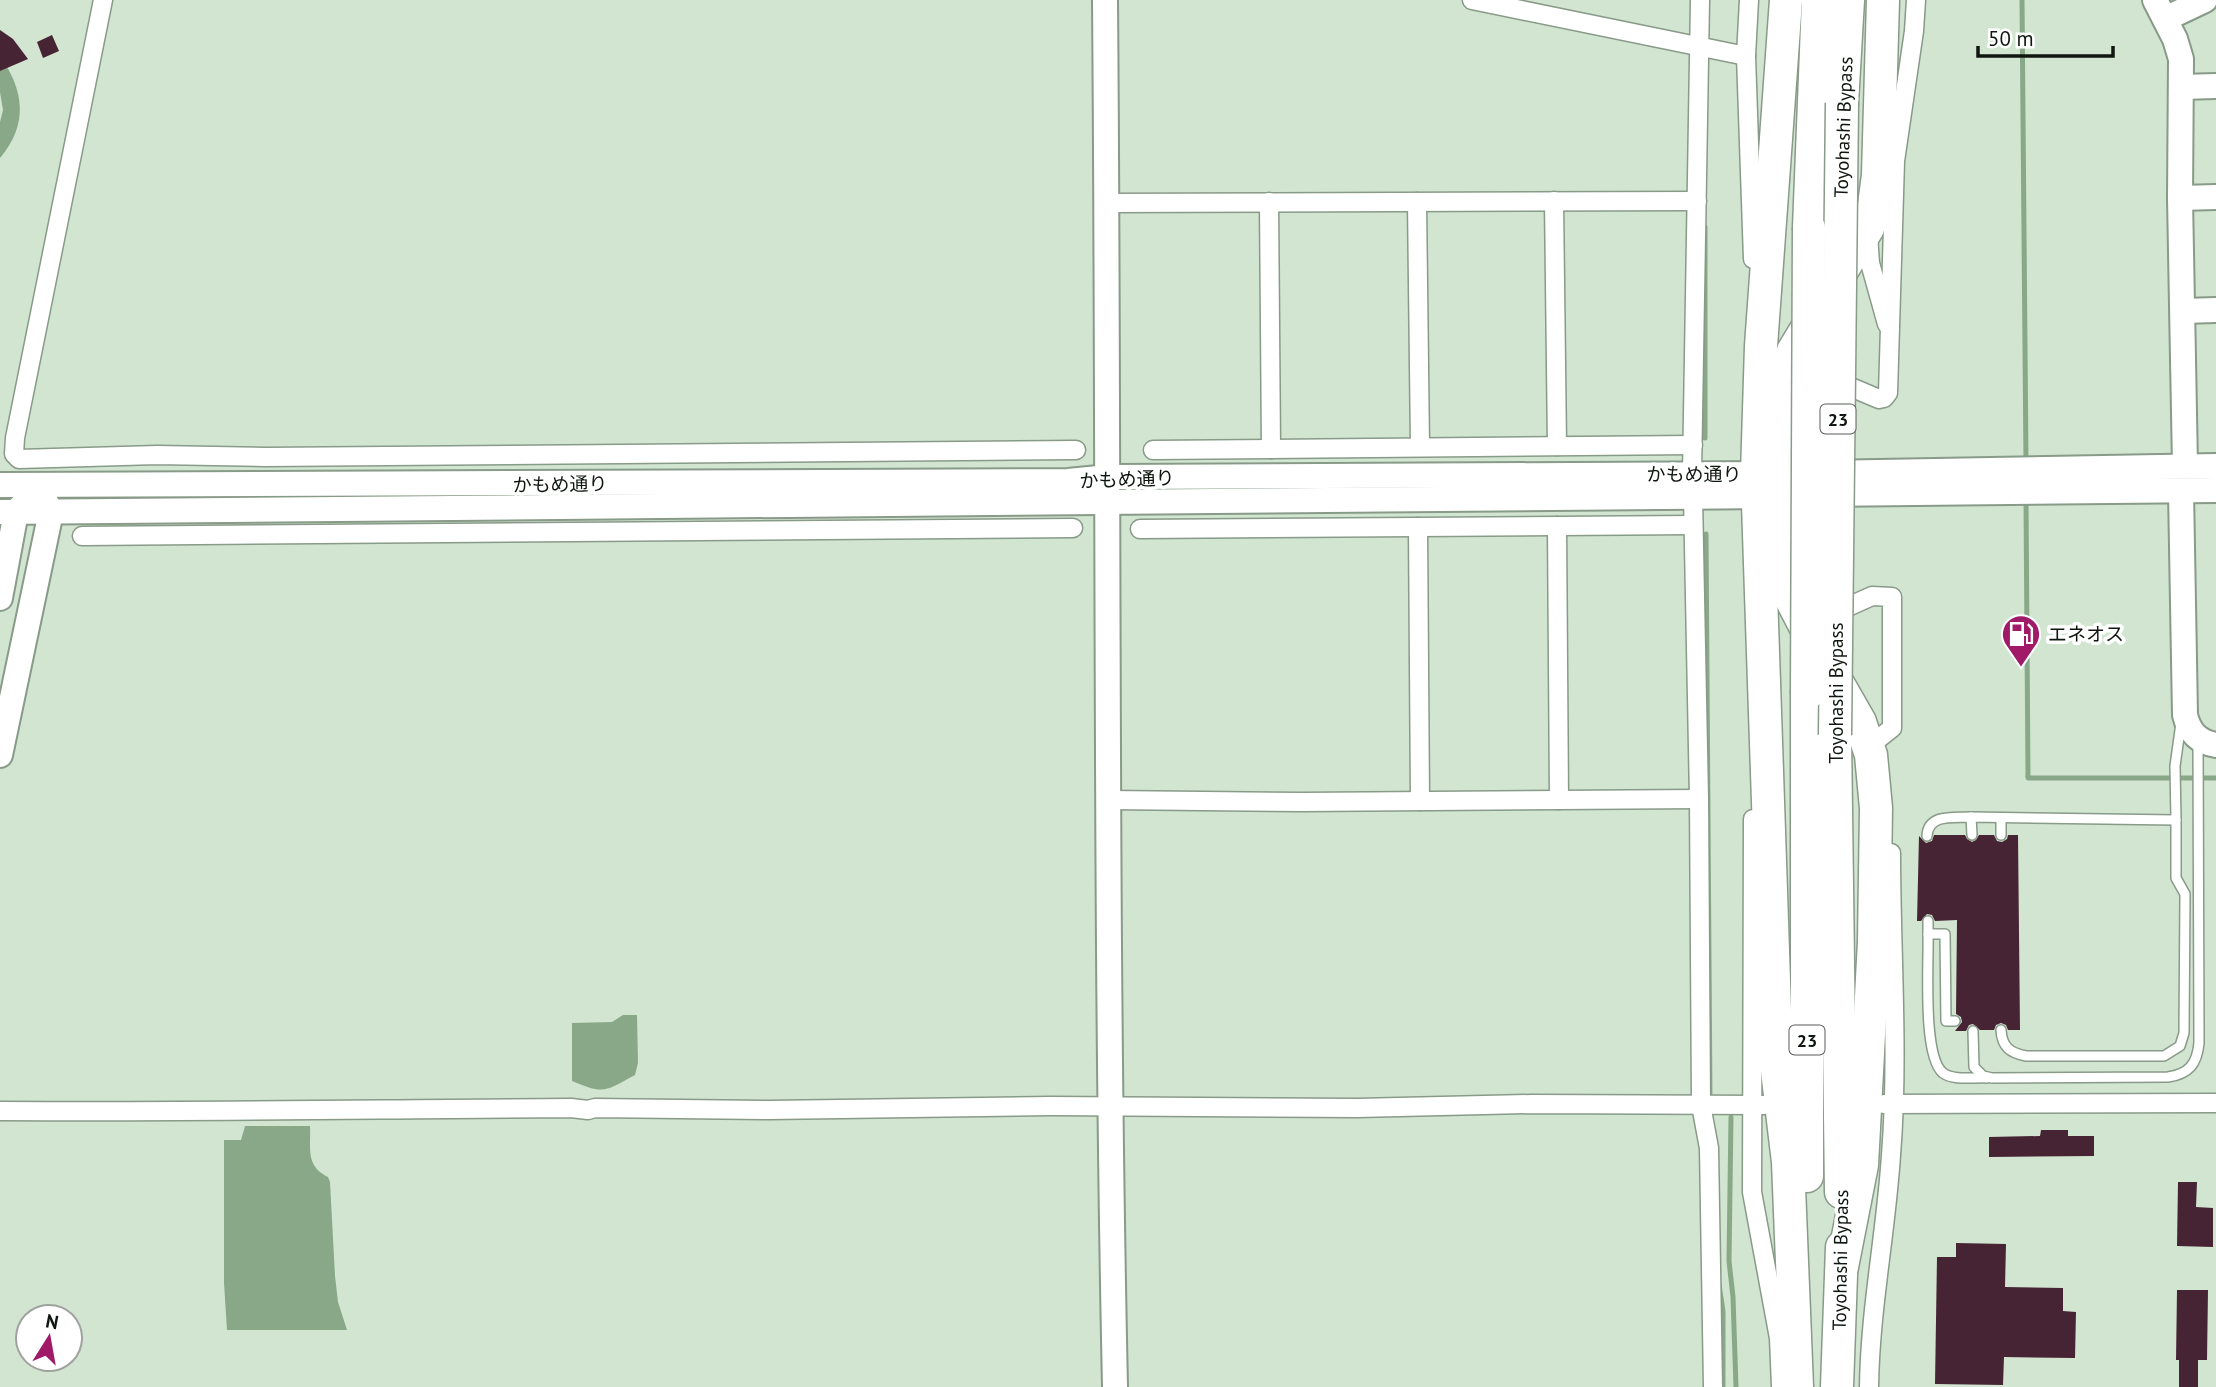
<svg xmlns="http://www.w3.org/2000/svg" width="2216" height="1387" viewBox="0 0 2216 1387" font-family="'PT Sans','Noto Sans JP',sans-serif">
	<style>
		.water { fill: #88a888 }
		.lines { fill: none; stroke-linecap: round; stroke-linejoin: round }
		.stream { stroke: #88a888; stroke-width: 5 }
		.building { fill: #472434 }
		.lane-casing { stroke: #889a88; stroke-width: 12 }
		.street-casing { stroke: #889a88; stroke-width: 21 }
		.secondary-casing { stroke: #889a88; stroke-width: 28 }
		.highway-casing { stroke: #889a88; stroke-width: 35 }
		.lane { stroke: #fff; stroke-width: 9 }
		.street { stroke: #fff; stroke-width: 18 }
		.secondary { stroke: #fff; stroke-width: 24 }
		.highway { stroke: #fff; stroke-width: 32 }
		.highway-bridge-casing { stroke: #889a88; stroke-width: 35; stroke-linecap: butt }
		.highway-bridge { stroke: #fff; stroke-width: 32 }
		.labels { text-anchor: middle; dominant-baseline: central; stroke-width: 7; stroke-linejoin: round; paint-order: stroke }
		.shield { fill: #fff; stroke: #575c57; stroke-width: 2 }
		.shield-label { font-size: 18px; font-weight: bold; fill: #0f160f }
		.street-label { font-size: 19px; fill: #0f160f; stroke: #fff }
		.poi-label { font-size: 19px; fill: #0f160f; stroke: #fff; text-anchor: start }
	</style>
	<rect width="100%" height="100%" fill="#d2e5d1"/>
	<g class="water">
		<path d="M 0,56 C 24,90 29,124 0,158 L 0,122 L 3,110 L 0,92 Z"/>
		<path d="M 623,1015 L 637,1015 L 638,1063 L 635,1075 C 605,1091 605,1095 572,1081 L 572,1023 L 612,1022 Z"/>
		<path d="M 245,1126 L 310,1126 C 311,1148 305,1166 328,1177 L 330,1182 L 335,1276 L 338,1302 L 347,1330 L 227,1330 L 224,1283 L 224,1140 L 241,1140 Z"/>
	</g>
	<g class="lines">
		<g class="stream">
			<path d="M 2022,0 L 2026,462"/>
			<path d="M 1705,438 L 1705,227"/>
			<path d="M 2026,500 L 2028,778 L 2216,778"/>
			<path d="M 1706,534 L 1710,1102"/>
			<path d="M 1731,1117 L 1729,1261 L 1733,1297 L 1736,1387"/>
			<path d="M 1719,1285 L 1723,1311 L 1723,1387"/>
		</g>
	</g>
	<g class="building">
		<path d="M 0,30 L 13,39 L 28,59 L 0,71 Z"/>
		<path d="M 52,35 L 59,51 L 43,58 L 37,42 Z"/>
		<path d="M 1934,835 L 1965,835 L 1967,839 L 1972,842 L 1976,840 L 1979,835 L 1994,835 L 1997,841 L 2002,842 L 2007,839 L 2008,835 L 2018,835 L 2020,1030 L 2008,1030 L 2006,1025 L 2001,1023 L 1996,1025 L 1994,1030 L 1980,1030 L 1973,1024 L 1969,1025 L 1966,1031 L 1955,1031 L 1962,1022 L 1961,1017 L 1956,1014 L 1957,920 L 1935,921 L 1932,915 L 1927,914 L 1921,921 L 1917,921 L 1919,836 L 1926,843 L 1932,841 Z"/>
		<path d="M 2041,1130 L 2068,1130 L 2068,1136 L 2094,1136 L 2094,1156 L 1989,1157 L 1989,1137 L 2040,1136 Z"/>
		<path d="M 2178,1182 L 2197,1182 L 2196,1207 L 2213,1208 L 2213,1247 L 2177,1246 Z"/>
		<path d="M 1956,1243 L 2006,1244 L 2005,1287 L 2063,1288 L 2063,1311 L 2076,1312 L 2075,1358 L 2004,1357 L 2003,1385 L 1935,1384 L 1937,1257 L 1956,1257 Z"/>
		<path d="M 2177,1290 L 2208,1290 L 2207,1360 L 2198,1360 L 2198,1387 L 2179,1387 L 2179,1360 L 2176,1360 Z"/>
	</g>
	<g class="lines">
		<g class="lane-casing">
			<g id="lane">
				<path d="M 1972,835 L 1971,817 L 2176,820 L 2175,766 L 2181,723"/>
				<path d="M 2001,835 L 2001,818"/>
				<path d="M 1927,836 C 1928,813 1955,818 1971,817"/>
				<path d="M 1928,921 L 1928,934 L 1945,934 L 1946,1021 L 1955,1021"/>
				<path d="M 1928,934 C 1929,962 1922,1056 1943,1073 C 1954,1081 1974,1077 1987,1078"/>
				<path d="M 2001,1030 C 2002,1047 2010,1053 2026,1056 L 2164,1056 L 2180,1046 L 2184,1033 L 2185,894 L 2176,878 L 2176,820"/>
				<path d="M 1973,1031 L 1974,1067 L 1983,1076 L 1992,1078 L 2168,1077 C 2189,1074 2197,1064 2199,1043 L 2198,740"/>
			</g>
		</g>
		<g class="street-casing">
			<g id="street">
				<path d="M 103,0 L 15,438 L 14,454 L 19,459 L 157,455 L 265,457 L 1076,450"/>
				<path d="M 1472,0 L 1746,56"/>
				<path d="M 1749,0 L 1746,56 L 1753,259"/>
				<path d="M 1554,201 L 1557,446"/>
				<path d="M 1269,202 L 1271,449"/>
				<path d="M 1417,202 L 1420,447"/>
				<path d="M 1107,203 L 1697,201"/>
				<path d="M 1868,235 L 1870,263 L 1887,324"/>
				<path d="M 1834,380 L 1879,399 L 1884,398 L 1888,393 L 1895,161 L 1914,31 L 1916,0"/>
				<path d="M 1153,450 L 1693,445"/>
				<path d="M 1692,474 L 1700,0"/>
				<path d="M 1693,496 L 1699,799 L 1701,1105 L 1709,1148 L 1713,1387"/>
				<path d="M 1557,526 L 1559,800"/>
				<path d="M 1418,527 L 1420,801"/>
				<path d="M 1140,529 L 1693,525"/>
				<path d="M 82,536 L 1073,528"/>
				<path d="M 1830,615 L 1872,596 L 1892,597 L 1892,728 L 1868,747"/>
				<path d="M 1108,800 L 1302,802 L 1699,799"/>
				<path d="M 1753,819 L 1752,1192 L 1779,1338 L 1781,1387"/>
				<path d="M 1884,1104 L 2216,1103"/>
				<path d="M 0,1111 C 190,1112 380,1109 571,1108 L 588,1110 L 595,1108 L 769,1110 L 1050,1106 L 1357,1108 L 1531,1104 L 1764,1105"/>
				<path d="M 1869,1387 C 1870,1309 1886,1233 1891,1155 C 1899,1056 1891,953 1891,853"/>
			</g>
		</g>
		<g class="secondary-casing">
			<g id="secondary">
				<path d="M 1105,0 C 1109,462 1105,925 1115,1387"/>
				<path d="M 2155,0 L 2175,39 L 2181,59 L 2180,198 L 2185,466"/>
				<path d="M 2165,19 L 2205,0"/>
				<path d="M 2181,87 L 2216,86"/>
				<path d="M 2180,198 L 2216,197"/>
				<path d="M 2183,311 L 2216,310"/>
				<path d="M 1821,473 L 2216,466"/>
				<path d="M 0,485 L 1068,481 L 1109,477 L 1774,474"/>
				<path d="M 2181,491 L 2185,715 C 2189,732 2198,742 2216,745"/>
				<path d="M 1821,494 L 2216,490"/>
				<path d="M 0,512 L 1774,496"/>
				<path d="M 0,598 L 16,512 L 25,502"/>
				<path d="M 0,755 L 51,512 L 44,498"/>
			</g>
		</g>
		<g class="highway-casing">
			<g id="highway">
				<path d="M 1786,0 L 1761,346 L 1757,474 L 1777,1070 L 1788,1162 L 1797,1387"/>
				<path d="M 1842,103 L 1848,0"/>
				<path d="M 1809,228 L 1818,0"/>
				<path d="M 1835,735 L 1841,1192"/>
				<path d="M 1807,1176 L 1807,694"/>
				<path d="M 1842,1267 L 1862,1165 L 1874,941 L 1876,808 L 1871,755 L 1860,722 L 1805,626 L 1790,597 L 1785,579 C 1784,550 1783,521 1782,492 C 1780,445 1775,395 1793,351 L 1868,228 L 1874,205 L 1878,175 L 1883,0"/>
				<path d="M 1837,1387 L 1842,1247"/>
			</g>
		</g>
		<use href="#lane" class="lane"/>
		<use href="#street" class="street"/>
		<use href="#secondary" class="secondary"/>
		<use href="#highway" class="highway"/>
		<g class="highway-bridge-casing">
			<g id="highway-bridge">
				<path d="M 1807,694 L 1809,228"/>
				<path d="M 1835,735 L 1842,103"/>
			</g>
		</g>
		<use href="#highway-bridge" class="highway-bridge"/>
	</g>
	<defs>
		<g id="fuel-pin" transform="scale(2.0125)"><path d="M0 17L-7.5 6A9.5 9.5 0 1 1 7.5 6Z" fill="#a01a68" stroke="#fff"/><path d="M-5.5-6h7V0h2V4h1.3V-2.5L3-4.5l.8-.8L6-3V5H2.5V1h-1V6h-7ZM-4.2-4.7v3.2H.2V-4.7Z" fill="#fff"/></g>
	</defs>
	<g fill-rule="evenodd">
		<use href="#fuel-pin" x="2021" y="634"/>
	</g>
	<g class="labels">
		<g class="shield">
			<rect x="1820.5" y="404.5" width="35" height="29" rx="5"/>
			<rect x="1789.5" y="1025.5" width="35" height="29" rx="5"/>
		</g>
		<g class="shield-label">
			<text x="1838" y="419">23</text>
			<text x="1807" y="1040">23</text>
		</g>
		<g class="street-label">
			<text transform="translate(1843 127) rotate(-88)">Toyohashi Bypass</text>
			<text x="1694" y="474">かもめ通り</text>
			<text transform="translate(1127 479) rotate(-2)">かもめ通り</text>
			<text transform="translate(560 484) rotate(-1)">かもめ通り</text>
			<text transform="translate(1836 693) rotate(-90)">Toyohashi Bypass</text>
			<text transform="translate(1840 1260) rotate(-89)">Toyohashi Bypass</text>
		</g>
		<g class="poi-label">
			<text x="2048" y="634">エネオス</text>
		</g>
	</g>
	<g transform="translate(49 1338) rotate(11)"><circle r="33" fill="#ffffff" stroke="#9fa29f" stroke-width="2"/>
	<path d="M0-5L12 26L0 18L-12 26Z" fill="#a01a68"/>
	<text y="-10" font-size="19" font-weight="bold" text-anchor="middle" fill="#0f160f">N</text>
	</g>
	<path d="M1978 46v10h135v-10" fill="none" stroke="#0f160f" stroke-width="3.5"/>
	<text x="1988" y="46" font-size="21" fill="#0f160f" stroke="#ffffff" stroke-width="5" paint-order="stroke">50 m</text>
</svg>
